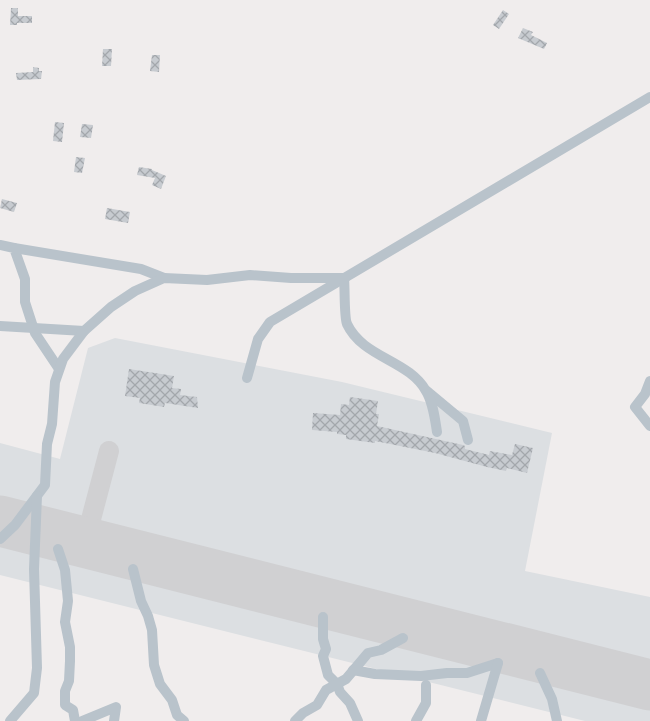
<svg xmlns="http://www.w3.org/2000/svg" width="650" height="721" viewBox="0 0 650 721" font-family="'PT Sans',sans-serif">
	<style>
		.airport { fill: #dcdfe2 }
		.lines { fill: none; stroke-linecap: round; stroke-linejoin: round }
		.taxiway { stroke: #d0d0d2; stroke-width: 20 }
		.runway { stroke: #d0d0d2; stroke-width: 51 }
		.building { fill: url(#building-cross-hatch) }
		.minor { stroke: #b9c3cb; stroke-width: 10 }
	</style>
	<defs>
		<pattern id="building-cross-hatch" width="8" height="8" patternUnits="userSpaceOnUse" patternTransform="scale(1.25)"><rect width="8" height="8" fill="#c7cbd0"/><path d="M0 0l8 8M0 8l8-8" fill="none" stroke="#a3a7ac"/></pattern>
	</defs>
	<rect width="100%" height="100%" fill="#f0eded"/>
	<path class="airport" d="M 115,338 L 342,382 L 552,433 L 525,571 L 650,597 L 650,721 L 585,721 L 0,575 L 0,443 L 60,459 L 88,348 Z"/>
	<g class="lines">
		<path class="taxiway" d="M 85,542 L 109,451"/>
		<path class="runway" d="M 0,521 L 650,685"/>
	</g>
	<g class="building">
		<path d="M 11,8 L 18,8 L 18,16 L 32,16 L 32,23 L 17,23 L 17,25 L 10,25 Z"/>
		<path d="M 503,10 L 509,14 L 499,29 L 493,25 Z"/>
		<path d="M 523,28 L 533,32 L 531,35 L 547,43 L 544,49 L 518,38 Z"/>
		<path d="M 103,49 L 112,49 L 111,66 L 102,66 Z"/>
		<path d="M 152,55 L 160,55 L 159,72 L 150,71 Z"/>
		<path d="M 33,67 L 39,68 L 39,71 L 42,71 L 41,79 L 17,80 L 16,73 L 33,72 Z"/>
		<path d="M 55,122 L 64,123 L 62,142 L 53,141 Z"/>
		<path d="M 82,124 L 93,125 L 91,138 L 80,137 Z"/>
		<path d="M 76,157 L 85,158 L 82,173 L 74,172 Z"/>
		<path d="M 139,167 L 152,169 L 152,170 L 166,176 L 161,189 L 152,185 L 155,178 L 137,175 Z"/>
		<path d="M 2,199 L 17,203 L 14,212 L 0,208 Z"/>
		<path d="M 107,208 L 130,212 L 128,223 L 105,219 Z"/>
		<path d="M 129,369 L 174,376 L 172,388 L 181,389 L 180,395 L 197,397 L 198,408 L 165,403 L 164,407 L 139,403 L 140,398 L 125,396 Z"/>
		<path d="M 350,397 L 378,401 L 376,414 L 379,414 L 377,426 L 463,445 L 465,446 L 465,449 L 489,455 L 490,451 L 512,455 L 515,444 L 533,448 L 527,473 L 507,468 L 506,471 L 487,467 L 435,453 L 375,441 L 375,443 L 346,439 L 346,435 L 337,434 L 337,432 L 312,430 L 313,413 L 340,415 L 341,404 L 349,405 Z"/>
	</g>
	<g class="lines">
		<g class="minor">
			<path d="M 0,245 L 14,248 L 25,279 L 25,302 L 35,333 L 59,369"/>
			<path d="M 14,248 L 141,269 L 164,278"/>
			<path d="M 0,326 L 84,331"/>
			<path d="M 247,378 L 258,339 L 270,322 L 650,97"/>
			<path d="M 650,381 L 645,394 L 635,407 L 650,426"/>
			<path d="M 427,391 L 463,421 L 468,440"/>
			<path d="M 0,539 L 15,525 L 45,485 L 47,444 L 52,424 L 55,382 L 63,359 L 84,331 L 111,307 L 135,291 L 164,278 L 207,280 L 250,275 L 291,278 L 344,278 C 345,288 344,317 347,324 C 363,358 409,360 426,391 C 433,402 435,419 437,432"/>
			<path d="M 58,549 L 65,570 L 68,601 L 65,622 L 70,647 L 70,661 L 69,681 L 65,691 L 65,705 L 73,710 L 75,721"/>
			<path d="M 133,569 L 141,601 L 148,616 L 152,630 L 154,665 L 160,684 L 172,700 L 177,715 L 184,721"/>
			<path d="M 323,617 L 323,639 L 326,649 L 323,656 L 328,675 L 337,684 L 340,692 L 350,703 L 358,721"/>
			<path d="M 353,670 L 375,674 L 421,676 L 447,673 L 467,673 L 498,663"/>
			<path d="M 540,673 L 552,699 L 557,721"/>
			<path d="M 10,721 L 34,693 L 37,668 L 34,569 L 37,496"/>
			<path d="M 82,721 L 116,707 L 114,721"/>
			<path d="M 295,721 L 303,713 L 317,705 L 326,690 L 346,679 L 368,653 L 381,650 L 403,638"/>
			<path d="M 416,721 L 426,703 L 426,685"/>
			<path d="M 481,721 L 498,663"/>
		</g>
	</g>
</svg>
